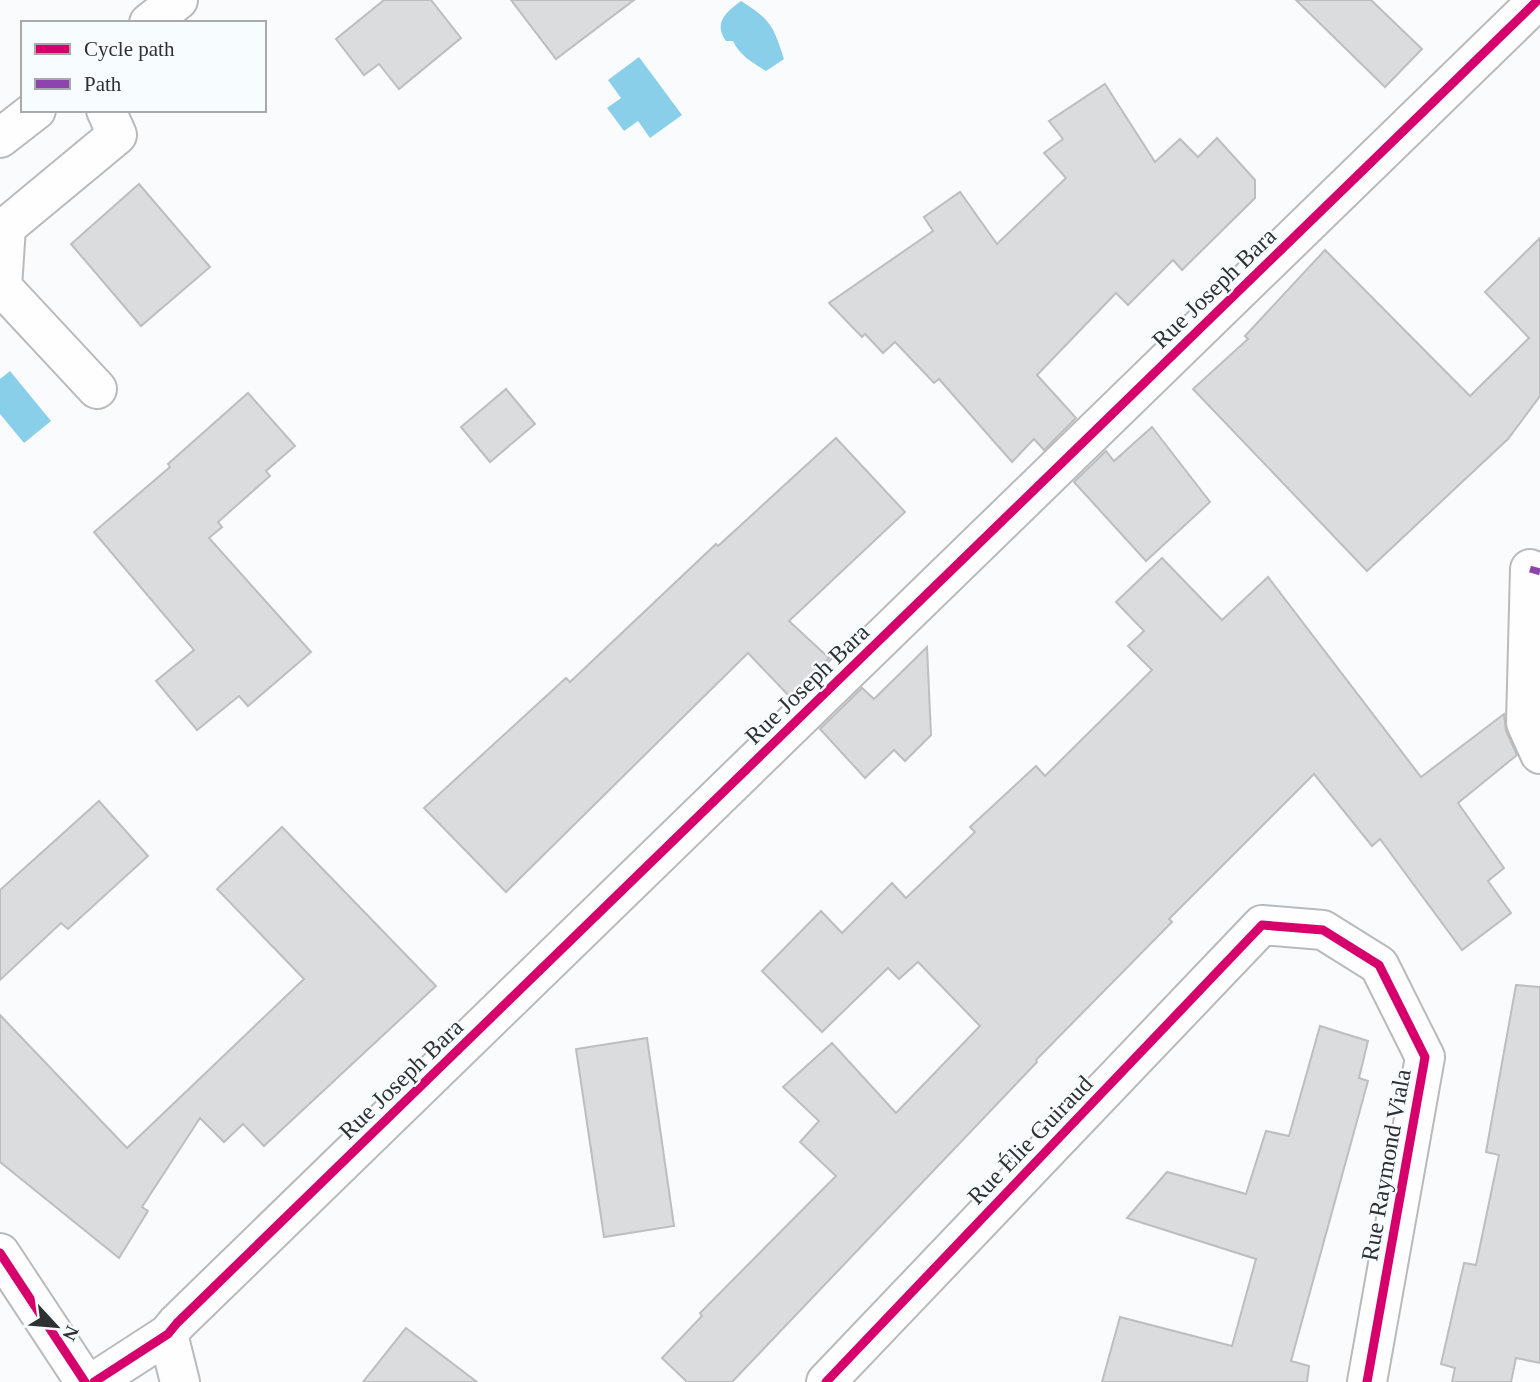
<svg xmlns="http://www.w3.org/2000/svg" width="1540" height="1382" viewBox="0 0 1540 1382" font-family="'Times New Roman',serif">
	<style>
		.water { fill: #8acfe9 }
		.building { fill: #dadcde; stroke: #bcbec0; stroke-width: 2 }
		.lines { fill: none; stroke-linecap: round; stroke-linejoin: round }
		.minor-casing { stroke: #b8babb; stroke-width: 42 }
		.minor { stroke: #fefeff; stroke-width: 38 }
		.quiet { stroke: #8e44ad; stroke-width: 7; stroke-dasharray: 14 7; stroke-linecap: butt }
		.cycleway-casing { stroke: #f7fcff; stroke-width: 13 }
		.cycleway { stroke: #d6006c; stroke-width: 9 }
		.labels { text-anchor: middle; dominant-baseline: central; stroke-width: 5; stroke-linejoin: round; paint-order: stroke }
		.street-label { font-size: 24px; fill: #2e3132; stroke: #f7fcff }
	</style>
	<rect width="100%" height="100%" fill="#f9fbfd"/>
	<g class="water">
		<path d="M 741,1 C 771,20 773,25 784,59 L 766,71 C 753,63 740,56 733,41 L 726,41 C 713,23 726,12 741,1 Z"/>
		<path d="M 639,57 L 682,115 L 650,138 L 638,121 L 624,131 L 607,108 L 621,98 L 608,80 Z"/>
		<path d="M 10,371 L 51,421 L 24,443 L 0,414 L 0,379 Z"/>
	</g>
	<g class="building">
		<path d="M 384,0 L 431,0 L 461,38 L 399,89 L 379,64 L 364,75 L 336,39 Z"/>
		<path d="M 511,0 L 634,0 L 556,59 Z"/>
		<path d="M 1296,0 L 1371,0 L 1422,49 L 1385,87 Z"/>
		<path d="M 1105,84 L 1155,162 L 1180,139 L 1198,157 L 1217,138 L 1255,180 L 1255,198 L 1182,270 L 1173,260 L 1128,305 L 1116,293 L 1037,375 L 1076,418 L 1044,450 L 1034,439 L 1012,462 L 939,379 L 934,383 L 895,342 L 883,353 L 865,334 L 862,337 L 829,303 L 933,231 L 924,217 L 960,192 L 997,244 L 1066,178 L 1044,153 L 1063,139 L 1049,121 Z"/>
		<path d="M 139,184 L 210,267 L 141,326 L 71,244 Z"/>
		<path d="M 1540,238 L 1540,396 L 1508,439 L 1367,571 L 1193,389 L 1248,339 L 1245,336 L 1325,250 L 1470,396 L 1529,338 L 1485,292 Z"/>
		<path d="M 506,389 L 535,424 L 490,462 L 461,427 Z"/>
		<path d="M 248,393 L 295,446 L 266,471 L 270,476 L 218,522 L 222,527 L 209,538 L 311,652 L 248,706 L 239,696 L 197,730 L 156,681 L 194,650 L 94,532 L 170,467 L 168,464 Z"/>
		<path d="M 1152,427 L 1210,502 L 1146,561 L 1074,482 L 1106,451 L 1114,461 Z"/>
		<path d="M 836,438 L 905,512 L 789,621 L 829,658 L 790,697 L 748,653 L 506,892 L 424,808 L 566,678 L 570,682 L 716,544 L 718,546 Z"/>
		<path d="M 1162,558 L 1222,620 L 1268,577 L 1421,777 L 1504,714 L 1506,731 L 1517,755 L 1458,803 L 1504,868 L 1488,881 L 1511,913 L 1462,950 L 1380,839 L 1372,846 L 1314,774 L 1169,919 L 1172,922 L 1036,1060 L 1037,1062 L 732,1382 L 687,1382 L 662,1358 L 702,1316 L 700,1313 L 836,1176 L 800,1142 L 819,1121 L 783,1087 L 832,1043 L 896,1113 L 980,1026 L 918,962 L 899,979 L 888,968 L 822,1032 L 762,971 L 821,911 L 842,933 L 892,883 L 906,898 L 975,832 L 970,827 L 1036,766 L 1045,776 L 1152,670 L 1128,646 L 1144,631 L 1116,602 Z"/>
		<path d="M 927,647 L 931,735 L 905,761 L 894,750 L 865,778 L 820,729 L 862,688 L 874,699 Z"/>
		<path d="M 99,801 L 148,856 L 68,929 L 61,923 L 0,980 L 0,890 Z"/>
		<path d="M 282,827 L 436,986 L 264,1146 L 243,1124 L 224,1142 L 200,1118 L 142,1207 L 148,1211 L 119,1258 L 0,1162 L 0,1015 L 127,1148 L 304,979 L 217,889 Z"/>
		<path d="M 1516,985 L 1540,987 L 1540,1363 L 1516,1358 L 1511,1382 L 1452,1382 L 1455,1368 L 1441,1364 L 1464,1263 L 1476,1265 L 1499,1155 L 1486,1152 Z"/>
		<path d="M 1320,1026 L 1368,1041 L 1359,1078 L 1368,1081 L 1291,1361 L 1309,1366 L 1307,1382 L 1102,1382 L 1120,1317 L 1232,1346 L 1256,1259 L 1127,1218 L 1167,1172 L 1246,1194 L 1266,1131 L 1289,1136 Z"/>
		<path d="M 647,1038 L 674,1226 L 604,1237 L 576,1049 Z"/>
		<path d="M 406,1328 L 477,1382 L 363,1382 Z"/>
	</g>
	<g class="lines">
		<g class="minor-casing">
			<g id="minor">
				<path d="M 149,23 L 178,0"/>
				<path d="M 0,138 L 36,110"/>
				<path d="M 97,389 L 2,287 L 6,227 L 117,135 L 106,110"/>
				<path d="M 1530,569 L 1526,723 L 1540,754"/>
				<path d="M 0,1253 L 85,1382"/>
				<path d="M 168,1334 L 180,1382"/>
				<path d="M 94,1382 L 168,1334 L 177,1323 L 1538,0"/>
				<path d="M 826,1382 L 1262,925 L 1323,930 L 1379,965 L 1425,1057 L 1367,1382"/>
			</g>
		</g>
		<use href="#minor" class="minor"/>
		<path class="quiet" d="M 1530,569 L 1540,572"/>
		<g class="cycleway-casing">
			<g id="cycleway">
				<path d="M 0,1253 L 85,1382"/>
				<path d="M 94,1382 L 168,1334 L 177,1323 L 1538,0"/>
				<path d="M 826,1382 L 1262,925 L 1323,930 L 1379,965 L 1425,1057 L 1367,1382"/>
			</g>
		</g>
		<use href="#cycleway" class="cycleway"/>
	</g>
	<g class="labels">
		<g class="street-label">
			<text transform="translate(1214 288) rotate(-44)">Rue Joseph Bara</text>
			<text transform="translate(807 684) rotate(-44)">Rue Joseph Bara</text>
			<text transform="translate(401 1079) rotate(-44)">Rue Joseph Bara</text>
			<text transform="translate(1030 1140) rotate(-46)">Rue Élie Guiraud</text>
			<text transform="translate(1386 1165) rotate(-80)">Rue Raymond Viala</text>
		</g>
	</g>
	<rect x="21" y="21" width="245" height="91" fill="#f7fcff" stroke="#a7abad" stroke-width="2"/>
	<rect x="35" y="44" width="35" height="10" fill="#d6006c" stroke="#a7abad" stroke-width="2"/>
	<text x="84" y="56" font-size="21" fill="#2e3132">Cycle path</text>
	<rect x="35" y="79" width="35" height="10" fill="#8e44ad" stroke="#a7abad" stroke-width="2"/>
	<text x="84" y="91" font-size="21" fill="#2e3132">Path</text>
	<g transform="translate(56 1326) rotate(116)" stroke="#f7fcff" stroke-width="5" paint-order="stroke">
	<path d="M0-5L12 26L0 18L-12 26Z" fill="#2e3132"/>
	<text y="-10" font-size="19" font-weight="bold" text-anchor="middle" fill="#2e3132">N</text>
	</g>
</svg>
